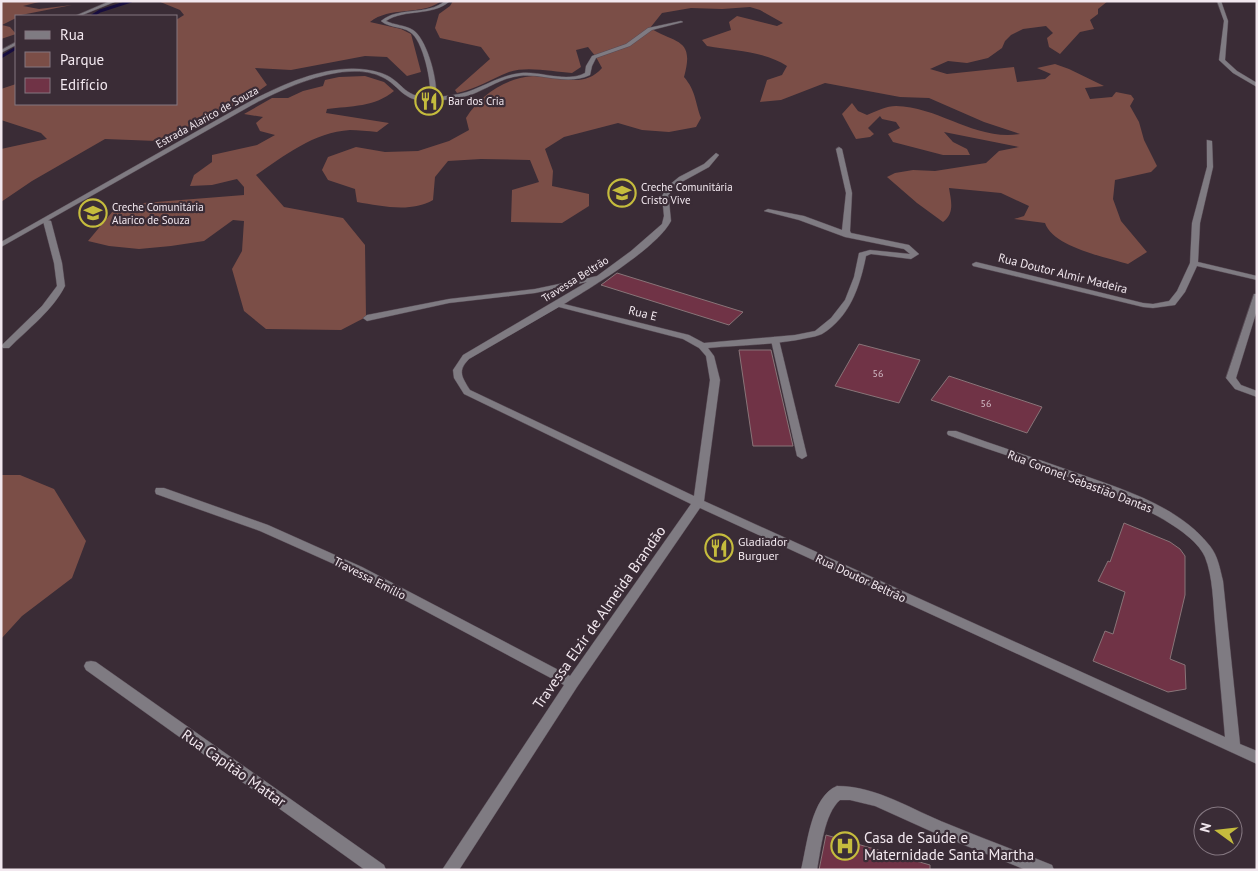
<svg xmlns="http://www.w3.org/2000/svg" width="1258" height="871" viewBox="0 0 1258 871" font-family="'PT Sans',sans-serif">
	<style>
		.green { fill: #7b4e47 }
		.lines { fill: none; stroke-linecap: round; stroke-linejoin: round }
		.stream { stroke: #170d3f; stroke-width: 3 }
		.building { fill: #703346; stroke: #887478 }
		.service-casing { stroke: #574a54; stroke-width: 1 }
		.minor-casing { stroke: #574a54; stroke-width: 1 }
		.service { fill: #7f7b82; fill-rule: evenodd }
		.minor { fill: #7f7b82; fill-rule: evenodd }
		.labels { text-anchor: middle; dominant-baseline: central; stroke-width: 4.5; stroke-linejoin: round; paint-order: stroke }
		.number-label { font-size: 10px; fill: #d2bbc5 }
		.far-poi-label { font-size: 11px; fill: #f2e8ef; stroke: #3a2c36; text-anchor: start }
		.far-street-label { font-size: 11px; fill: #f2e8ef; stroke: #3a2c36 }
		.street-label { font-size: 12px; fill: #f2e8ef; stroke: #3a2c36 }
		.poi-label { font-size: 12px; fill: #f2e8ef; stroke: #3a2c36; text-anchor: start }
		.near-street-label { font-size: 15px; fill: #f2e8ef; stroke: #3a2c36 }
		.near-poi-label { font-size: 15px; fill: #f2e8ef; stroke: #3a2c36; text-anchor: start }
	</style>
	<rect width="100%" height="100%" fill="#3a2c36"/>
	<g class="green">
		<path d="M 1,1 L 43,1 L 23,6 L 39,9 L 72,5 L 16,16 L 16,18 L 2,25 L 10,27 L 16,34 L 1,39 Z"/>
		<path d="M 158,1 L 439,1 L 440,2 C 419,16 390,6 370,22 L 401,29 L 411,34 L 421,72 L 407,76 L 387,57 L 365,56 L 291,70 L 255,68 L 267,85 L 246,100 L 157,141 L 105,139 L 32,181 L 1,202 L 1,149 L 47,139 L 41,133 L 1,120 L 1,89 L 16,84 L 16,104 L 176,104 L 176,20 L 184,15 L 180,10 Z"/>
		<path d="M 453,1 L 1108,1 L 1098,9 L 1098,14 L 1090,20 L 1094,29 L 1080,32 L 1060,54 L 1049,47 L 1047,38 L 1053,33 L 1046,26 L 1023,29 L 1011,35 L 1005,41 L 1002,48 L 988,58 L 967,63 L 948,61 L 930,69 L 947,74 L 1014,67 L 1017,82 L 1045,79 L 1051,74 L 1037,68 L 1055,64 L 1069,69 L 1104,86 L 1085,88 L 1090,99 L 1112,97 L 1116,92 L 1131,95 L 1134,99 L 1130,106 L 1139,122 L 1144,140 L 1157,166 L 1151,172 L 1115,180 L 1113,199 L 1121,221 L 1147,252 L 1128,264 C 1105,257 1053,247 1045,223 L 1014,219 L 1024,216 L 1029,206 L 1001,193 L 949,188 C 951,201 955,213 943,222 L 917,203 L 887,177 L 895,173 L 913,170 L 935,171 L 986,163 L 999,151 L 1019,147 L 944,132 L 953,142 L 967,149 L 970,155 L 943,155 L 893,142 L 888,134 L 900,128 L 896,122 L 882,119 L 880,116 L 868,128 L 874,134 L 870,137 L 856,139 L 842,114 L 852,103 L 858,111 L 867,115 C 876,111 887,106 896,106 C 940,107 975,141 1020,134 L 984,122 L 929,98 L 900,97 L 825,83 L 781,100 L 760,102 L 767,80 L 782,75 L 787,66 C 764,51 735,51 707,46 L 702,40 L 731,30 L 729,22 L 737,16 L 777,26 L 783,23 L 760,10 L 750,7 L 722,9 L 691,8 L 662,13 L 650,28 C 676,44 695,38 684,77 C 696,91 695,102 701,118 L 696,127 L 669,132 L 642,130 L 618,123 L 564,137 L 545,149 L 553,171 L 552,186 L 589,194 L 589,206 L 562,223 L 511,222 L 512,190 L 539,182 L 530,160 L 481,159 L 448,161 L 435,177 L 433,200 C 411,213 381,206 357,202 L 355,189 L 328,180 L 322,170 L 328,157 L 356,147 L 385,152 L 418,151 L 449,141 L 469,130 L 466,118 C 480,95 505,78 533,76 C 557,75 583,90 602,68 L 596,57 L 588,47 L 576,50 L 581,67 L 572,73 C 553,72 528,66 509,72 C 491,79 476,89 457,93 L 455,90 L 490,59 L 481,47 L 440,38 L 435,28 L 439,14 L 450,6 Z"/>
		<path d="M 365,76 L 384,82 L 394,91 C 375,107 351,106 327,109 L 326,113 L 389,123 L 377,132 C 368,131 358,130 350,130 C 314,132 284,156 256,175 L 284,207 L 343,218 L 365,245 L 366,317 L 341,330 L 266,329 L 244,311 L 232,269 L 242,251 L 244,221 L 233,220 L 204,241 L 171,246 L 139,249 L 109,246 L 88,241 L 118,205 L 244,195 L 244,187 L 237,179 L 212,185 L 190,186 L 194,175 L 212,162 L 212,155 L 257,145 L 275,135 L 260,131 L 256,123 L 263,117 L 244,114 L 272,98 L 288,98 L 303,91 L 323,86 L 325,80 L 339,77 Z"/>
		<path d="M 1,475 L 20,475 L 54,489 L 86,541 L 72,578 L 22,616 L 1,639 Z"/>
	</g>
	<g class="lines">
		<g class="stream">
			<path d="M 92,16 L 100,11 L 131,1"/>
			<path d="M 1,57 L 16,48"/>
		</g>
	</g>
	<g class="building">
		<path d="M 617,273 L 743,312 L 729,325 L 601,285 Z"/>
		<path d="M 859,344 L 920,360 L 899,403 L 835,386 Z"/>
		<path d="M 739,350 L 771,350 L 793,446 L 753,446 Z"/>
		<path d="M 949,376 L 1042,407 L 1027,433 L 931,400 Z"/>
		<path d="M 1124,523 L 1170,542 L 1180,549 L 1185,556 L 1185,595 L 1170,659 L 1185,665 L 1186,689 L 1168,692 L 1093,661 L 1105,631 L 1113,634 L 1125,592 L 1098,581 L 1108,561 L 1110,562 Z"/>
		<path d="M 826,835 L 930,865 L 930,870 L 819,870 Z"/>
	</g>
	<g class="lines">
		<g class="service-casing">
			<g id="service">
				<path d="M 44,219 L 51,221 L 62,263 L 65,286 C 53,310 28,329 9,348 L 3,348 L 2,346 L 3,344 L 42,306 L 57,286 L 54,263 L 43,221 Z"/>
				<path d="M 775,337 L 779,340 L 807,456 L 802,459 L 797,456 L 771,340 Z"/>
				<path d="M 837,786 C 877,786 912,810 948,824 C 982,838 1017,851 1052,865 L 1054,870 L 1026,870 L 937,834 L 875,806 L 850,800 L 840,800 C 824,814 821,849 817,870 L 801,870 C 807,846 811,796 837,786 Z"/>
			</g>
		</g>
		<g class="minor-casing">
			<g id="minor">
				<path d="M 110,1 L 117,1 L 80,16 L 75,16 Z"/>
				<path d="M 445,1 L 450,1 C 432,17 406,8 386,21 C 394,25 405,25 413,30 C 427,39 438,81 436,97 C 446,96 457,95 467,92 C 485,86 501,75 521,73 C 541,71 566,83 585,73 L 586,66 L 592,56 L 626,44 L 648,28 L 681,21 L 683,22 L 652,30 L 630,46 L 596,58 L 592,66 L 590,75 C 567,86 542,73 519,76 C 502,78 488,88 473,94 C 458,99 439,101 424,101 C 402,100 399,85 382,77 C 346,59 284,88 252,105 L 1,247 L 1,242 L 229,113 C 271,89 332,57 381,73 C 403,80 402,98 430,97 C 432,83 423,40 410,32 C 401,26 389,28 381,21 C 399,6 427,16 445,1 Z"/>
				<path d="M 1217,1 L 1221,1 L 1228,21 L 1225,60 L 1237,71 L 1257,83 L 1257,87 L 1233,73 L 1219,60 L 1224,21 Z"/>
				<path d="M 16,42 L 16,45 L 1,53 L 1,50 Z"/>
				<path d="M 1207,140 L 1212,141 L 1213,167 L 1200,223 L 1198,262 L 1257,276 L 1257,280 L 1197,266 L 1185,292 L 1175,305 L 1153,308 L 1143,307 L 973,266 L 972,264 L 976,262 L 1143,303 L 1153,304 L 1169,301 L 1177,291 L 1190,263 L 1192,223 L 1207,167 Z"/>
				<path d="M 839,147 L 842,149 L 852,193 L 850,231 L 851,233 L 909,245 L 919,254 L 911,259 L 871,254 L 866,256 C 860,286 850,317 822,334 C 818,336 812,337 807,338 C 775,345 741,345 708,348 L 714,356 L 720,380 L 704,501 L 1225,737 C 1222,699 1218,662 1215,624 C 1213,602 1213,577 1205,557 C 1183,506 1003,456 948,435 L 947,433 L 948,431 L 956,431 C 994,445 1032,457 1071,471 C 1118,488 1177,504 1210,546 C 1218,556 1220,569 1223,581 L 1240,744 L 1257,751 L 1257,764 L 700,508 L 577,687 L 459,870 L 442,870 L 564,685 L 354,573 L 260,531 L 156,494 L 155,491 L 156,488 L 164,488 L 268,525 L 362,567 L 570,676 L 691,504 L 464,394 L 454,378 L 453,370 L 463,355 L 587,282 L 535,293 L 449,303 L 367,321 L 363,318 L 367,315 L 449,299 L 535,289 L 597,276 L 631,251 L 662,224 L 664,216 L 662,196 L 668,186 L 679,177 L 704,164 L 716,153 L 719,155 L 709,167 L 678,184 L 670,192 L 669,201 L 671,221 C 657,248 592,287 564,304 L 689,335 L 704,343 L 795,335 L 815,331 L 831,318 L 845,300 L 854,277 L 859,253 L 870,250 L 910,254 L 904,249 L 845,237 L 799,220 L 764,211 L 768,209 L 804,216 L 842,230 L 846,193 L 836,149 ZM 559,307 L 683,339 L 699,348 L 706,356 L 710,380 L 694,496 L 470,390 C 462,377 457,371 469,359 Z"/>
				<path d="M 1254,294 L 1257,294 L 1257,310 L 1236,378 L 1241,385 L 1257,391 L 1257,397 L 1235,389 L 1226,378 Z"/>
				<path d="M 91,661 L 96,662 L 384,865 L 386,870 L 365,870 L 86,670 L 84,666 L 86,662 Z"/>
			</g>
		</g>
		<use href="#service" class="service"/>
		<use href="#minor" class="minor"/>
	</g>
	<defs>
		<g id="restaurant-ring" transform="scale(1.4375)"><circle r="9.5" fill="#3a2c36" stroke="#c5bc3d" stroke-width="1.5"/><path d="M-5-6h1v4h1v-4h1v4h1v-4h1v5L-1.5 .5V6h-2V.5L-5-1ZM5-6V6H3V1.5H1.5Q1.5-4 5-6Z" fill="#c5bc3d"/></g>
		<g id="school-ring" transform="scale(1.4375)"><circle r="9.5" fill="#3a2c36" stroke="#c5bc3d" stroke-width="1.5"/><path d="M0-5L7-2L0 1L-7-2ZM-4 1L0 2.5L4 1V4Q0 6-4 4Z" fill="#c5bc3d"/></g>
		<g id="hospital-ring" transform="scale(1.4375)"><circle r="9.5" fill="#3a2c36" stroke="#c5bc3d" stroke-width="1.5"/><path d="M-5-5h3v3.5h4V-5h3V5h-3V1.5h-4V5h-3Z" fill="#c5bc3d"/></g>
	</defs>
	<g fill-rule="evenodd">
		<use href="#restaurant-ring" x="429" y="101"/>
		<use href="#school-ring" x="622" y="193"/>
		<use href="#school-ring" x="93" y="213"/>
		<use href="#restaurant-ring" x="719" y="548"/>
		<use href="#hospital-ring" x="845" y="846"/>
	</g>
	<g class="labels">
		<g class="number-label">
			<text x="878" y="373">56</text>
			<text x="986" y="403">56</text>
		</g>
		<g class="far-poi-label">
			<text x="448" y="101">Bar dos Cria</text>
			<text x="641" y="187">Creche Comunitária<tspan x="641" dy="13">Cristo Vive</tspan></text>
			<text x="112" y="207">Creche Comunitária<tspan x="112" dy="13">Alarico de Souza</tspan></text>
		</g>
		<g class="far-street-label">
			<text transform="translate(207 117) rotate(-29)">Estrada Alarico de Souza</text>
			<text transform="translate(575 279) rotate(-32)">Travessa Beltrão</text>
		</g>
		<g class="street-label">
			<text transform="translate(1063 273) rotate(14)">Rua Doutor Almir Madeira</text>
			<text transform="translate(643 313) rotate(14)">Rua E</text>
			<text transform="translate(1080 481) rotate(21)">Rua Coronel Sebastião Dantas</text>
			<text transform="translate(370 578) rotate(27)">Travessa Emílio</text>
			<text transform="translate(861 578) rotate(25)">Rua Doutor Beltrão</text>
		</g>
		<g class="poi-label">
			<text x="738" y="541">Gladiador<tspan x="738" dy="14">Burguer</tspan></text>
		</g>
		<g class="near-street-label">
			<text transform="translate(599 617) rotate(-55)">Travessa Elzir de Almeida Brandão</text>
			<text transform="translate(234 768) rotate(35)">Rua Capitão Mattar</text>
		</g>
		<g class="near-poi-label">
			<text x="864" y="837">Casa de Saúde e<tspan x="864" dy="17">Maternidade Santa Martha</tspan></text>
		</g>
	</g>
	<rect width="1258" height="871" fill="none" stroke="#f2e8ef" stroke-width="5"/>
	<rect x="15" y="15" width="162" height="90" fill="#3a2c36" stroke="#847780"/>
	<rect x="25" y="31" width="25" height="8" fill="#7f7b82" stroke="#847780"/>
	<text x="60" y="40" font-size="15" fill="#f2e8ef">Rua</text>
	<rect x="25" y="52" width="25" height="15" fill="#7b4e47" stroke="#847780"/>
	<text x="60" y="65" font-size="15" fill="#f2e8ef">Parque</text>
	<rect x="25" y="78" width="25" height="15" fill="#703346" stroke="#847780"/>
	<text x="60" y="90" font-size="15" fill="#f2e8ef">Edifício</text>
	<g transform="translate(1218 831) rotate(285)"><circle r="24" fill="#3a2c36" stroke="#847780"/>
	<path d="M0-4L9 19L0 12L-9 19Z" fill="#c5bc3d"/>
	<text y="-8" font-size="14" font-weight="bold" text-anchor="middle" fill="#f2e8ef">N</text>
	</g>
</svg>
